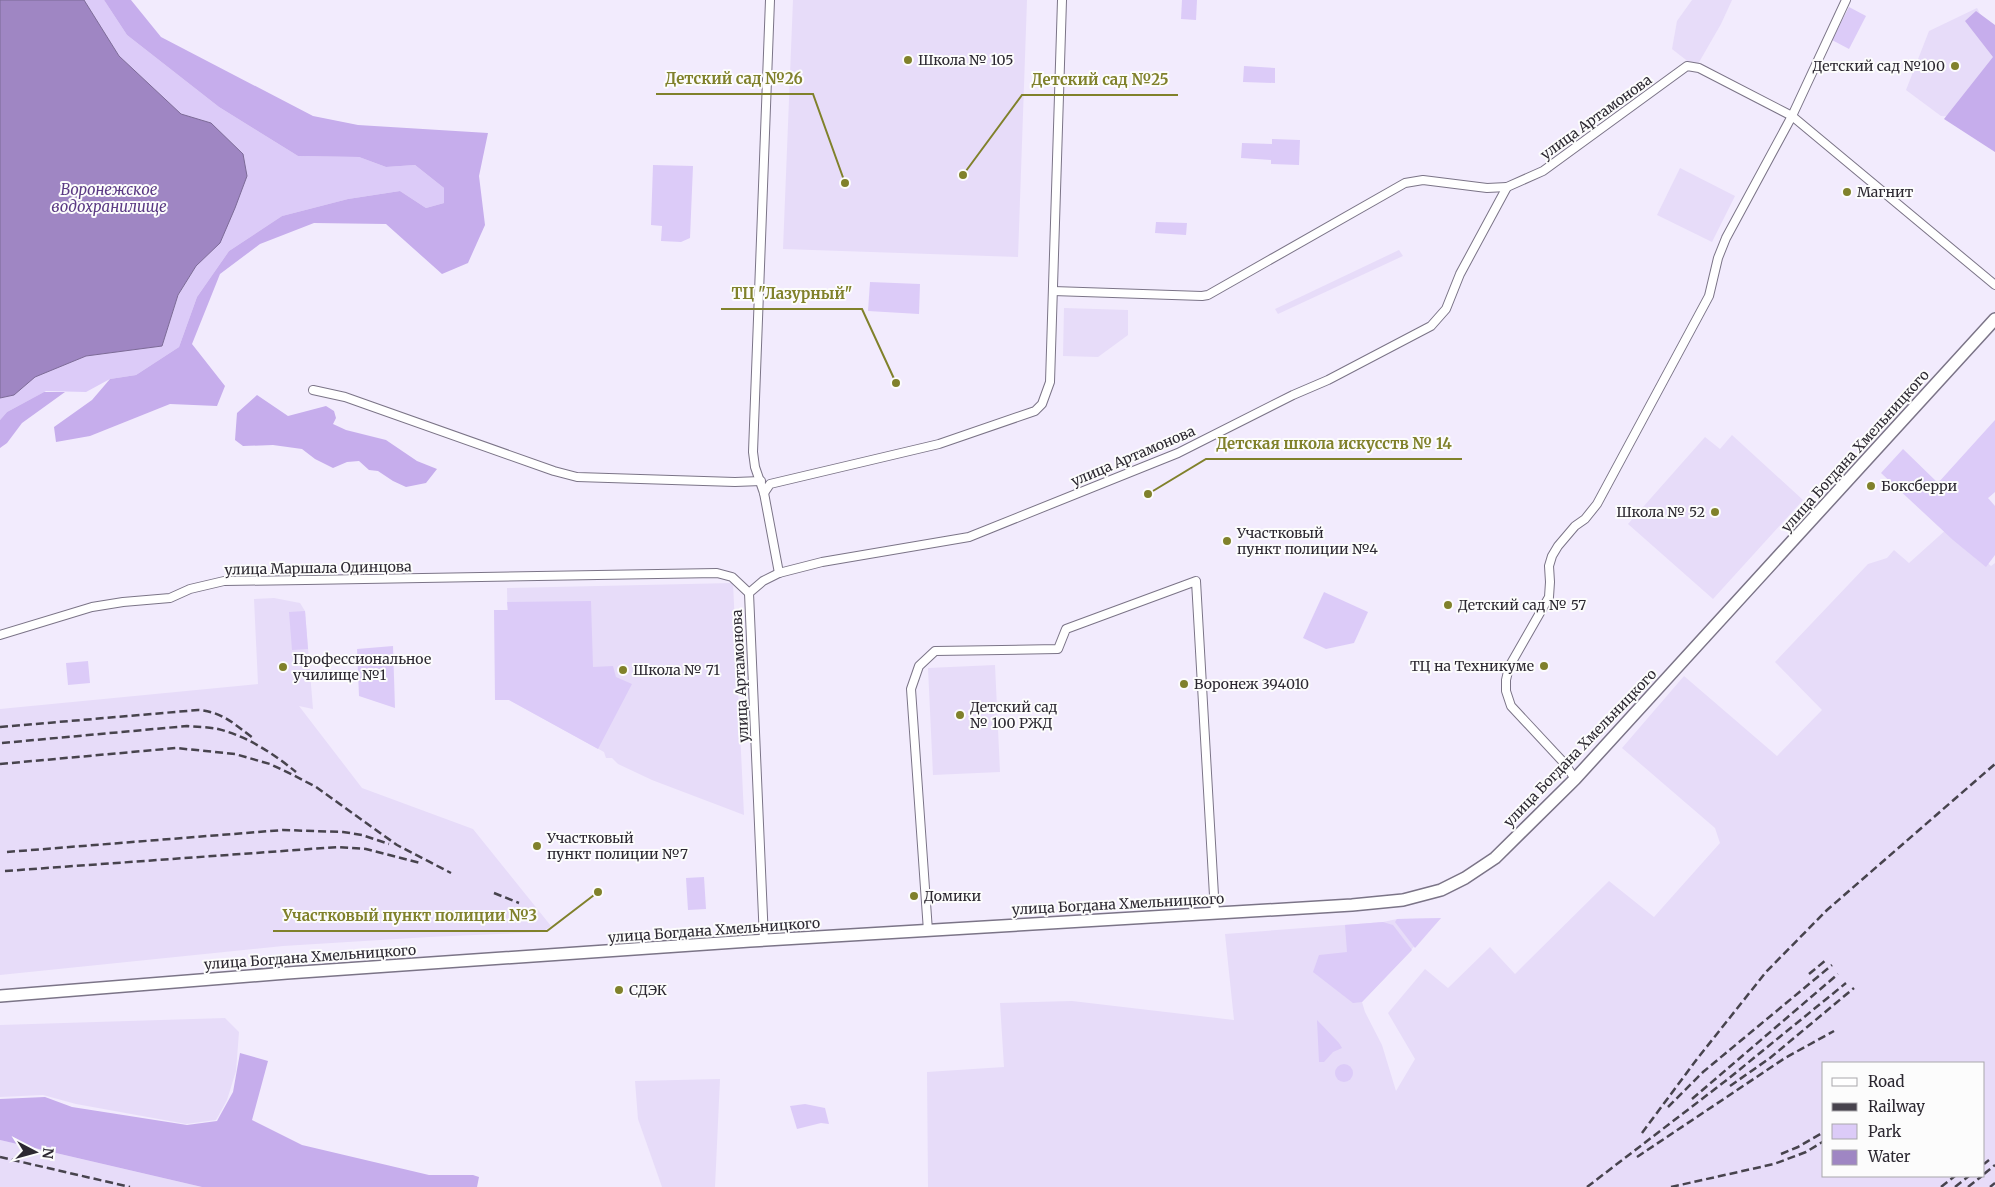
<svg xmlns="http://www.w3.org/2000/svg" width="1995" height="1187" viewBox="0 0 1995 1187" font-family="Merriweather,serif">
	<style>
		.built { fill: #e7dcf9; fill-rule: evenodd }
		.green { fill: #dccbf8 }
		.forest { fill: #c6adec }
		.water { fill: #9f86c3; stroke: #7c6a97 }
		.lines { fill: none; stroke-linecap: round; stroke-linejoin: round }
		.minor-casing { stroke: #7b7487; stroke-width: 10 }
		.secondary-casing { stroke: #7b7487; stroke-width: 14 }
		.minor { stroke: #fff; stroke-width: 8 }
		.secondary { stroke: #fff; stroke-width: 11 }
		.rail { stroke: #47434d; stroke-width: 2.5; stroke-dasharray: 8 4; stroke-linecap: butt }
		.poi-dot { fill: #80812b; stroke: #fcfcfc; stroke-width: 2 }
		.labels { text-anchor: middle; dominant-baseline: central; stroke-width: 4; stroke-linejoin: round; paint-order: stroke }
		.poi-label { font-size: 14px; fill: #2c2831; stroke: #fcfcfc; text-anchor: start }
		.street-label { font-size: 14px; fill: #2c2831; stroke: #fcfcfc }
		.water-label { font-size: 15px; font-style: italic; fill: #5b3a84; stroke: #fcfcfc }
		.leader { fill: none; stroke: #80812b; stroke-width: 2 }
		.callout-dot { fill: #80812b; stroke: #fcfcfc; stroke-width: 2 }
		.callout-label { font-size: 15px; text-anchor: middle; font-weight: bold; fill: #80812b; stroke: #fcfcfc; stroke-width: 4; stroke-linejoin: round; paint-order: stroke }
	</style>
	<rect width="100%" height="100%" fill="#f2ebfd"/>
	<g class="built">
		<path d="M 793,0 L 1027,0 L 1018,257 L 783,249 Z"/>
		<path d="M 1692,0 L 1732,0 L 1721,24 L 1698,64 L 1690,63 L 1672,49 L 1677,21 Z"/>
		<path d="M 1977,8 L 1995,43 L 1995,130 L 1959,117 L 1941,116 L 1906,90 L 1929,31 Z"/>
		<path d="M 1680,168 L 1735,196 L 1712,242 L 1657,215 Z"/>
		<path d="M 1399,250 L 1403,256 L 1278,314 L 1275,309 Z"/>
		<path d="M 1064,308 L 1128,310 L 1128,335 L 1098,357 L 1063,356 Z"/>
		<path d="M 1732,435 L 1803,500 L 1713,599 L 1628,524 L 1705,437 L 1720,449 Z"/>
		<path d="M 1948,528 L 1991,566 L 1995,563 L 1995,1187 L 928,1187 L 927,1072 L 1004,1067 L 1000,1003 L 1072,1001 L 1234,1020 L 1225,934 L 1383,922 L 1397,919 L 1441,918 L 1362,1002 L 1365,1012 L 1382,1045 L 1396,1091 L 1415,1059 L 1388,1013 L 1425,969 L 1448,988 L 1490,947 L 1515,974 L 1609,881 L 1654,917 L 1720,843 L 1715,828 L 1622,748 L 1684,676 L 1777,756 L 1822,710 L 1775,662 L 1868,564 L 1887,558 L 1894,550 L 1909,563 ZM 1824,1063 L 1984,1063 L 1984,1176 L 1824,1176 Z"/>
		<path d="M 733,583 L 744,815 L 652,780 L 618,764 L 612,758 L 606,758 L 604,752 L 509,700 L 507,588 Z"/>
		<path d="M 274,598 L 300,603 L 305,611 L 313,709 L 299,706 L 362,788 L 473,829 L 551,926 L 542,932 L 429,937 L 283,946 L 0,975 L 0,709 L 258,684 L 254,599 Z"/>
		<path d="M 995,665 L 1000,772 L 933,775 L 928,668 Z"/>
		<path d="M 225,1018 L 239,1032 L 236,1071 L 227,1100 L 216,1120 L 186,1124 L 76,1104 L 43,1095 L 0,1097 L 0,1025 Z"/>
		<path d="M 720,1079 L 715,1187 L 662,1187 L 638,1119 L 635,1081 Z"/>
		<path d="M 0,1140 L 90,1161 L 202,1187 L 0,1187 Z"/>
	</g>
	<g class="green">
		<path d="M 84,0 L 104,0 L 127,35 L 219,107 L 298,156 L 359,157 L 386,167 L 415,165 L 444,188 L 444,203 L 426,208 L 400,191 L 348,199 L 282,216 L 229,251 L 197,297 L 179,347 L 136,375 L 110,379 L 86,392 L 46,391 L 7,412 L 0,420 L 0,398 L 14,395 L 35,377 L 86,356 L 162,346 L 178,296 L 196,266 L 220,243 L 247,176 L 211,123 L 181,114 L 119,56 Z"/>
		<path d="M 1182,0 L 1197,0 L 1196,20 L 1181,19 Z"/>
		<path d="M 1849,7 L 1866,16 L 1849,49 L 1832,40 Z"/>
		<path d="M 1244,66 L 1275,68 L 1275,83 L 1243,82 Z"/>
		<path d="M 1272,139 L 1300,140 L 1299,165 L 1271,164 L 1271,160 L 1241,158 L 1242,143 L 1272,144 Z"/>
		<path d="M 653,165 L 693,166 L 690,238 L 681,242 L 661,241 L 662,226 L 651,225 Z"/>
		<path d="M 1156,222 L 1187,223 L 1186,235 L 1155,233 Z"/>
		<path d="M 870,282 L 920,284 L 919,314 L 868,311 Z"/>
		<path d="M 1995,420 L 1995,492 L 1988,498 L 1995,506 L 1995,555 L 1986,567 L 1953,540 L 1881,473 L 1903,449 L 1938,483 Z"/>
		<path d="M 1324,592 L 1368,612 L 1354,643 L 1326,649 L 1303,638 Z"/>
		<path d="M 591,601 L 593,667 L 613,666 L 616,677 L 632,684 L 598,749 L 509,700 L 495,700 L 494,610 L 508,610 L 507,602 Z"/>
		<path d="M 305,611 L 308,649 L 292,650 L 289,612 Z"/>
		<path d="M 393,646 L 395,708 L 359,696 L 357,649 Z"/>
		<path d="M 88,661 L 90,683 L 68,685 L 66,663 Z"/>
		<path d="M 704,877 L 706,909 L 688,910 L 686,878 Z"/>
		<path d="M 1441,918 L 1415,948 L 1395,922 L 1397,919 Z"/>
		<path d="M 1383,922 L 1393,925 L 1412,950 L 1362,1002 L 1353,1003 L 1313,972 L 1319,955 L 1347,952 L 1345,925 Z"/>
		<path d="M 1317,1020 L 1339,1043 L 1342,1048 L 1333,1052 L 1324,1062 L 1319,1062 Z"/>
		<circle cx="1344" cy="1073" r="9"/>
		<path d="M 805,1104 L 825,1108 L 829,1124 L 821,1123 L 797,1129 L 790,1106 Z"/>
	</g>
	<g class="forest">
		<path d="M 104,0 L 131,0 L 161,37 L 313,116 L 358,125 L 488,133 L 479,176 L 485,225 L 468,263 L 442,274 L 386,224 L 314,223 L 260,244 L 220,274 L 192,344 L 225,386 L 217,406 L 170,404 L 90,436 L 56,442 L 54,427 L 92,400 L 110,379 L 136,375 L 179,347 L 197,297 L 229,251 L 282,216 L 348,199 L 400,191 L 426,208 L 444,203 L 444,188 L 415,165 L 386,167 L 359,157 L 298,156 L 219,107 L 127,35 Z"/>
		<path d="M 1976,11 L 1995,25 L 1995,152 L 1944,119 L 1993,57 L 1965,21 Z"/>
		<path d="M 44,392 L 65,392 L 22,423 L 7,443 L 0,448 L 0,420 L 7,412 Z"/>
		<path d="M 257,395 L 288,416 L 326,406 L 334,411 L 336,418 L 333,424 L 346,430 L 386,440 L 417,461 L 437,469 L 426,483 L 406,487 L 393,481 L 378,471 L 369,470 L 359,461 L 347,462 L 333,468 L 315,459 L 302,449 L 273,445 L 243,446 L 235,440 L 237,413 Z"/>
		<path d="M 240,1053 L 268,1061 L 252,1120 L 302,1145 L 429,1175 L 473,1175 L 479,1177 L 477,1187 L 202,1187 L 0,1140 L 0,1099 L 45,1097 L 72,1107 L 187,1125 L 217,1121 L 233,1092 Z"/>
	</g>
	<path class="water" d="M 0,0 L 84,0 L 119,56 L 181,114 L 211,123 L 243,154 L 247,176 L 235,208 L 220,243 L 196,266 L 178,295 L 162,346 L 86,356 L 35,377 L 14,395 L 0,398 Z"/>
	<g class="lines">
		<g class="minor-casing">
			<g id="minor">
				<path d="M 770,0 L 753,452 L 755,467 L 764,493 L 779,573"/>
				<path d="M 1053,291 L 1202,296 L 1208,295 L 1405,183 L 1423,180 L 1487,188 L 1507,187"/>
				<path d="M 313,390 L 345,397 L 554,471 L 577,477 L 735,482 L 761,481"/>
				<path d="M 764,493 L 770,484 L 939,444 L 1035,411 L 1042,404 L 1050,382 L 1062,0"/>
				<path d="M 0,635 L 92,607 L 123,602 L 170,598 L 190,589 L 224,581 L 306,580 L 717,573 L 732,577 L 749,593"/>
				<path d="M 1575,779 L 1565,764 L 1511,706 L 1506,691 L 1506,680 L 1509,667 L 1549,597 L 1550,582 L 1549,566 L 1552,556 L 1558,546 L 1575,526 L 1585,519 L 1597,504 L 1709,296 L 1718,258 L 1726,238 L 1792,116 L 1846,0"/>
				<path d="M 928,931 L 911,689 L 919,666 L 935,651 L 1058,649 L 1066,629 L 1196,581 L 1215,913"/>
				<path d="M 764,940 L 749,593 L 763,581 L 779,573 L 822,562 L 969,537 L 1178,453 L 1293,395 L 1328,380 L 1431,326 L 1446,309 L 1460,274 L 1507,187 L 1543,171 L 1687,66 L 1699,68 L 1792,116 L 1995,285"/>
			</g>
		</g>
		<g class="secondary-casing">
			<path id="secondary" d="M 0,996 L 287,973 L 750,941 L 1352,905 L 1403,900 L 1441,890 L 1465,878 L 1495,858 L 1575,779 L 1995,319"/>
		</g>
		<use href="#minor" class="minor"/>
		<use href="#secondary" class="secondary"/>
		<g class="rail">
			<path d="M 0,727 L 198,710 C 223,712 234,724 253,738"/>
			<path d="M 2,743 L 187,726 C 198,727 209,727 218,729 C 247,736 274,754 296,772"/>
			<path d="M 0,764 L 176,748 L 235,754 L 270,764 L 293,775 L 316,787 L 397,845 L 451,873"/>
			<path d="M 7,852 L 283,830 L 343,832 L 362,835 L 389,844"/>
			<path d="M 5,871 L 338,847 L 366,849 L 420,863"/>
			<path d="M 494,893 L 519,903"/>
			<path d="M 1809,974 L 1826,960"/>
			<path d="M 1730,1086 L 1770,1058 L 1854,988"/>
			<path d="M 1692,1099 L 1838,974"/>
			<path d="M 1668,1107 L 1703,1072 L 1832,965"/>
			<path d="M 1642,1133 L 1697,1059 L 1766,972 L 1827,910 L 1995,764"/>
			<path d="M 1781,1154 L 1798,1147 L 1824,1132"/>
			<path d="M 0,1157 L 130,1187"/>
			<path d="M 1637,1157 L 1785,1058 L 1834,1031"/>
			<path d="M 1984,1164 L 1989,1160"/>
			<path d="M 1984,1174 L 1995,1165"/>
			<path d="M 1587,1187 L 1728,1079 L 1846,983"/>
			<path d="M 1671,1187 L 1774,1164 L 1806,1152 L 1824,1141"/>
			<path d="M 1941,1187 L 1955,1176"/>
			<path d="M 1955,1187 L 1969,1176"/>
			<path d="M 1968,1187 L 1982,1176"/>
			<path d="M 1990,1187 L 1995,1183"/>
		</g>
	</g>
	<g class="poi-dot">
		<circle cx="908" cy="60" r="5"/>
		<circle cx="1955" cy="66" r="5"/>
		<circle cx="1847" cy="192" r="5"/>
		<circle cx="1871" cy="486" r="5"/>
		<circle cx="1715" cy="512" r="5"/>
		<circle cx="1227" cy="541" r="5"/>
		<circle cx="1448" cy="605" r="5"/>
		<circle cx="1544" cy="666" r="5"/>
		<circle cx="283" cy="667" r="5"/>
		<circle cx="623" cy="670" r="5"/>
		<circle cx="1184" cy="684" r="5"/>
		<circle cx="960" cy="715" r="5"/>
		<circle cx="537" cy="846" r="5"/>
		<circle cx="914" cy="896" r="5"/>
		<circle cx="619" cy="990" r="5"/>
	</g>
	<g class="labels">
		<g class="poi-label">
			<text x="918" y="60">Школа № 105</text>
			<text x="1945" y="66" text-anchor="end">Детский сад №100</text>
			<text x="1857" y="192">Магнит</text>
			<text x="1881" y="486">Боксберри</text>
			<text x="1705" y="512" text-anchor="end">Школа № 52</text>
			<text x="1237" y="533">Участковый<tspan x="1237" dy="16">пункт полиции №4</tspan></text>
			<text x="1458" y="605">Детский сад № 57</text>
			<text x="293" y="659">Профессиональное<tspan x="293" dy="16">училище №1</tspan></text>
			<text x="1534" y="666" text-anchor="end">ТЦ на Техникуме</text>
			<text x="633" y="670">Школа № 71</text>
			<text x="1194" y="684">Воронеж 394010</text>
			<text x="970" y="707">Детский сад<tspan x="970" dy="16">№ 100 РЖД</tspan></text>
			<text x="547" y="838">Участковый<tspan x="547" dy="16">пункт полиции №7</tspan></text>
			<text x="924" y="896">Домики</text>
			<text x="629" y="990">СДЭК</text>
		</g>
		<g class="street-label">
			<text transform="translate(1596 117) rotate(-36)">улица Артамонова</text>
			<text transform="translate(1855 451) rotate(-48)">улица Богдана Хмельницкого</text>
			<text transform="translate(1133 456) rotate(-23)">улица Артамонова</text>
			<text transform="translate(318 568) rotate(-1)">улица Маршала Одинцова</text>
			<text transform="translate(740 676) rotate(-93)">улица Артамонова</text>
			<text transform="translate(1580 748) rotate(-46)">улица Богдана Хмельницкого</text>
			<text transform="translate(1118 904) rotate(-3)">улица Богдана Хмельницкого</text>
			<text transform="translate(714 930) rotate(-4)">улица Богдана Хмельницкого</text>
			<text transform="translate(310 957) rotate(-4)">улица Богдана Хмельницкого</text>
		</g>
		<g class="water-label">
			<text x="109" y="189">Воронежское<tspan x="109" dy="17">водохранилище</tspan></text>
		</g>
	</g>
	<path class="leader" d="M845 183L813 94H656M963 175L1022 95H1178M896 383L862 309H721M1148 494L1206 459H1462M598 892L547 931H273"/>
	<g class="callout-dot">
		<circle cx="845" cy="183" r="5"/>
		<circle cx="963" cy="175" r="5"/>
		<circle cx="896" cy="383" r="5"/>
		<circle cx="1148" cy="494" r="5"/>
		<circle cx="598" cy="892" r="5"/>
	</g>
	<g class="callout-label">
		<text x="734" y="84">Детский сад №26</text>
		<text x="1100" y="85">Детский сад №25</text>
		<text x="792" y="299">ТЦ "Лазурный"</text>
		<text x="1334" y="449">Детская школа искусств № 14</text>
		<text x="410" y="921">Участковый пункт полиции №3</text>
	</g>
	<rect x="1822" y="1062" width="162" height="115" fill="#fcfcfc" stroke="#a9a7ab"/>
	<rect x="1832" y="1078" width="25" height="8" fill="#ffffff" stroke="#a9a7ab"/>
	<text x="1868" y="1087" font-size="15" fill="#2c2831">Road</text>
	<rect x="1832" y="1103" width="25" height="8" fill="#47434d" stroke="#a9a7ab"/>
	<text x="1868" y="1112" font-size="15" fill="#2c2831">Railway</text>
	<rect x="1832" y="1124" width="25" height="15" fill="#dccbf8" stroke="#a9a7ab"/>
	<text x="1868" y="1137" font-size="15" fill="#2c2831">Park</text>
	<rect x="1832" y="1150" width="25" height="15" fill="#9f86c3" stroke="#a9a7ab"/>
	<text x="1868" y="1162" font-size="15" fill="#2c2831">Water</text>
	<g transform="translate(35 1152) rotate(96)" stroke="#fcfcfc" stroke-width="4" paint-order="stroke">
	<path d="M0-4L9 19L0 12L-9 19Z" fill="#2c2831"/>
	<text y="-8" font-size="14" font-weight="bold" text-anchor="middle" fill="#2c2831">N</text>
	</g>
</svg>
